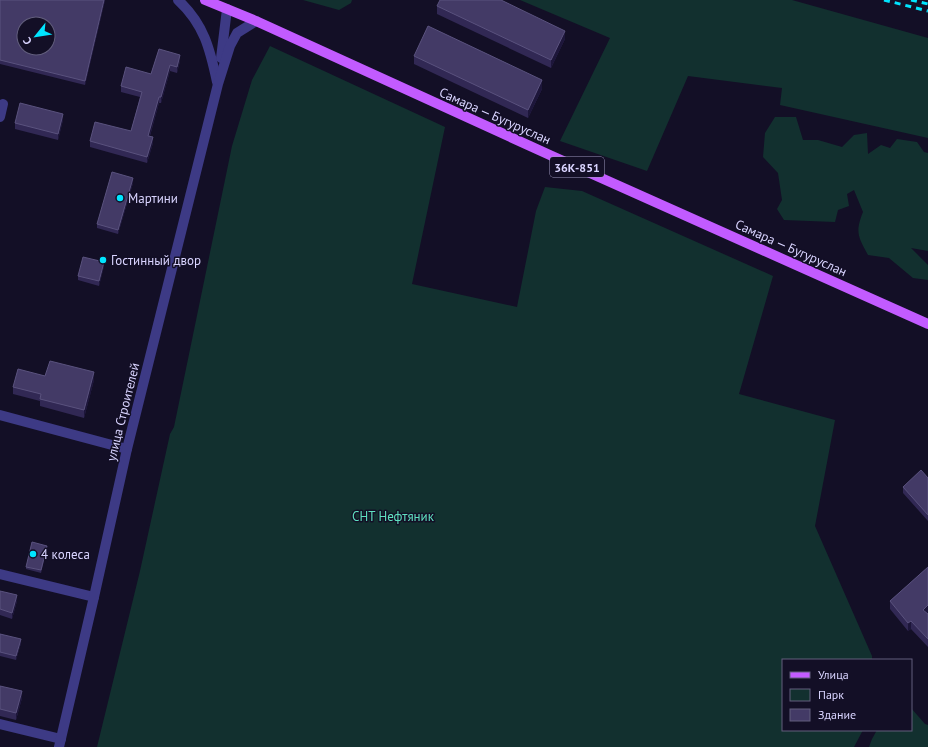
<svg xmlns="http://www.w3.org/2000/svg" width="928" height="747" viewBox="0 0 928 747" font-family="'PT Sans',sans-serif">
	<style>
		.green { fill: #12302f }
		.lines { fill: none; stroke-linecap: round; stroke-linejoin: round }
		.minor { stroke: #3d3a85; stroke-width: 10 }
		.primary { stroke: #c25bff; stroke-width: 10 }
		.rail { stroke: #00e5ff; stroke-width: 3; stroke-dasharray: 6 5; stroke-linecap: butt }
		.wall { fill: #312854 }
		.shaded-wall { fill: #1d163a }
		.building { fill: #433a66; stroke: #5a527e; fill-rule: evenodd }
		.poi-dot { fill: #00e5ff; stroke: #130f26; stroke-width: 1.5 }
		.labels { text-anchor: middle; dominant-baseline: central; stroke-width: 3; stroke-linejoin: round; paint-order: stroke }
		.shield { fill: #130f26; stroke: #9e99be; stroke-width: 1 }
		.shield-label { font-size: 12px; font-weight: bold; fill: #d9d4ff }
		.street-label { font-size: 13px; fill: #d9d4ff; stroke: #130f26 }
		.poi-label { font-size: 13px; fill: #d9d4ff; stroke: #130f26; text-anchor: start }
		.park-label { font-size: 13px; fill: #5fe0c0; stroke: #130f26 }
	</style>
	<rect width="100%" height="100%" fill="#130f26"/>
	<g class="green">
		<path d="M 303,0 L 352,0 L 351,3 L 339,10 Z"/>
		<path d="M 520,0 L 792,0 L 928,38 L 928,138 L 780,105 L 782,88 L 688,76 L 647,171 L 560,141 L 610,38 Z"/>
		<path d="M 270,46 L 445,127 L 412,284 L 517,307 L 536,211 L 545,187 L 582,191 L 773,276 L 739,394 L 835,420 L 815,526 L 872,656 L 872,660 L 783,660 L 783,730 L 863,730 L 854,747 L 97,747 L 140,571 L 170,434 L 174,427 L 232,146 L 252,80 Z"/>
		<path d="M 775,117 L 796,117 L 803,140 L 818,140 L 842,147 L 854,135 L 867,133 L 868,154 L 881,145 L 890,148 L 897,139 L 917,142 L 924,152 L 928,153 L 928,251 L 911,248 L 928,265 L 928,280 L 913,278 L 889,258 L 868,255 C 858,237 855,232 863,212 L 854,190 L 847,194 L 849,206 L 838,210 L 835,222 L 784,220 L 777,209 L 782,200 L 778,173 L 763,157 L 765,133 Z"/>
		<path d="M 911,708 L 925,724 L 928,725 L 928,747 L 869,747 L 872,739 L 877,730 L 911,730 Z"/>
	</g>
	<g class="lines">
		<g class="minor">
			<path d="M 178,0 C 204,24 210,49 217,82"/>
			<path d="M 221,58 L 227,9"/>
			<path d="M 0,117 L 3,104"/>
			<path d="M 0,415 L 127,449"/>
			<path d="M 0,574 L 94,597"/>
			<path d="M 0,724 L 61,739"/>
			<path d="M 59,747 L 94,597 L 127,449 L 218,84 L 230,46 L 237,33 L 256,21"/>
		</g>
		<path class="primary" d="M 205,0 L 256,21 L 552,156 L 928,324"/>
		<g class="rail">
			<path d="M 884,0 L 928,11"/>
			<path d="M 911,0 L 928,4"/>
		</g>
	</g>
	<g class="wall">
		<path d="M 0,0 L 105,0 L 85,85 L 0,64 Z"/>
		<path d="M 437,6 L 565,39 L 551,68 L 437,14 Z"/>
		<path d="M 159,49 L 180,61 L 177,73 L 170,71 L 161,103 L 159,103 L 150,136 L 153,143 L 147,163 L 90,147 L 90,141 L 131,131 L 140,97 L 121,92 L 121,86 L 151,74 Z"/>
		<path d="M 414,56 L 542,89 L 528,118 L 414,64 Z"/>
		<path d="M 63,120 L 58,140 L 15,129 L 15,123 Z"/>
		<path d="M 133,183 L 118,234 L 97,228 L 97,224 Z"/>
		<path d="M 104,266 L 99,286 L 78,280 L 78,276 Z"/>
		<path d="M 45,376 L 94,380 L 84,418 L 40,406 L 40,401 L 13,394 L 13,387 Z"/>
		<path d="M 928,478 L 928,521 L 903,493 L 903,487 Z"/>
		<path d="M 47,548 L 41,573 L 26,569 L 26,567 Z"/>
		<path d="M 928,567 L 928,647 L 911,629 L 908,631 L 890,609 L 890,601 Z"/>
		<path d="M 0,591 L 17,601 L 12,619 L 0,615 Z"/>
		<path d="M 0,634 L 21,643 L 16,660 L 0,656 Z"/>
		<path d="M 0,686 L 22,698 L 16,720 L 0,716 Z"/>
	</g>
	<g class="shaded-wall">
		<path d="M 104,0 L 105,0 L 85,85 L 85,81 Z"/>
		<path d="M 565,31 L 565,39 L 551,68 L 551,60 Z"/>
		<path d="M 180,55 L 180,61 L 177,73 L 177,67 Z"/>
		<path d="M 170,65 L 170,71 L 161,103 L 161,97 Z"/>
		<path d="M 542,80 L 542,89 L 528,118 L 528,110 Z"/>
		<path d="M 159,97 L 159,103 L 148,142 L 148,136 Z"/>
		<path d="M 63,114 L 63,120 L 58,140 L 58,134 Z"/>
		<path d="M 153,137 L 153,143 L 147,163 L 147,157 Z"/>
		<path d="M 133,178 L 133,183 L 118,234 L 118,230 Z"/>
		<path d="M 104,262 L 104,266 L 99,286 L 99,281 Z"/>
		<path d="M 94,372 L 94,380 L 84,418 L 84,410 Z"/>
		<path d="M 17,595 L 17,601 L 12,619 L 12,613 Z"/>
		<path d="M 928,605 L 928,613 L 923,618 L 923,610 Z"/>
		<path d="M 911,621 L 911,629 L 908,631 L 908,623 Z"/>
		<path d="M 21,639 L 21,643 L 16,660 L 16,656 Z"/>
		<path d="M 22,691 L 22,698 L 16,720 L 16,713 Z"/>
	</g>
	<g class="building">
		<path d="M 0,0 L 104,0 L 85,81 L 0,60 ZM 24,24 L 48,24 L 48,48 L 24,48 Z"/>
		<path d="M 440,0 L 501,0 L 565,31 L 551,60 L 437,6 Z"/>
		<path d="M 428,26 L 542,80 L 528,110 L 414,56 Z"/>
		<path d="M 159,49 L 180,55 L 177,67 L 170,65 L 161,97 L 159,97 L 148,136 L 153,137 L 147,157 L 90,141 L 95,122 L 131,131 L 142,92 L 121,86 L 126,67 L 151,74 Z"/>
		<path d="M 20,103 L 63,114 L 58,134 L 15,123 Z"/>
		<path d="M 112,172 L 133,178 L 118,230 L 97,224 Z"/>
		<path d="M 83,257 L 104,262 L 99,281 L 78,276 Z"/>
		<path d="M 50,361 L 94,372 L 84,410 L 40,399 L 41,394 L 13,387 L 18,369 L 45,376 Z"/>
		<path d="M 921,470 L 928,478 L 928,515 L 903,487 Z"/>
		<path d="M 32,542 L 47,546 L 41,570 L 26,567 Z"/>
		<path d="M 928,567 L 928,605 L 923,610 L 928,614 L 928,639 L 911,621 L 908,623 L 890,601 Z"/>
		<path d="M 0,591 L 17,595 L 12,613 L 0,609 Z"/>
		<path d="M 0,634 L 21,639 L 16,656 L 0,652 Z"/>
		<path d="M 0,686 L 22,691 L 16,713 L 0,709 Z"/>
	</g>
	<g class="poi-dot">
		<circle cx="120" cy="198" r="4"/>
		<circle cx="103" cy="260" r="4"/>
		<circle cx="33" cy="554" r="4"/>
	</g>
	<g class="labels">
		<rect class="shield" x="550" y="157" width="54" height="20" rx="3"/>
		<g class="shield-label">
			<text x="577" y="167">36К-851</text>
		</g>
		<g class="street-label">
			<text transform="translate(495 116) rotate(24)">Самара — Бугуруслан</text>
			<text transform="translate(791 248) rotate(24)">Самара — Бугуруслан</text>
			<text transform="translate(123 412) rotate(-76)">улица Строителей</text>
		</g>
		<g class="poi-label">
			<text x="128" y="198">Мартини</text>
			<text x="111" y="260">Гостинный двор</text>
			<text x="41" y="554">4 колеса</text>
		</g>
		<g class="park-label">
			<text x="393" y="516">СНТ Нефтяник</text>
		</g>
	</g>
	<rect x="782" y="659" width="130" height="72" fill="#130f26" stroke="#625e7d"/>
	<rect x="790" y="672" width="20" height="6" fill="#c25bff" stroke="#625e7d"/>
	<text x="818" y="679" font-size="12" fill="#d9d4ff">Улица</text>
	<rect x="790" y="689" width="20" height="12" fill="#12302f" stroke="#625e7d"/>
	<text x="818" y="699" font-size="12" fill="#d9d4ff">Парк</text>
	<rect x="790" y="709" width="20" height="12" fill="#433a66" stroke="#625e7d"/>
	<text x="818" y="719" font-size="12" fill="#d9d4ff">Здание</text>
	<g transform="translate(36 36) rotate(240)"><circle r="19" fill="#130f26" stroke="#625e7d"/>
	<path d="M0-3L7 15L0 10L-7 15Z" fill="#00e5ff"/>
	<text y="-6" font-size="11" font-weight="bold" text-anchor="middle" fill="#d9d4ff">С</text>
	</g>
</svg>
